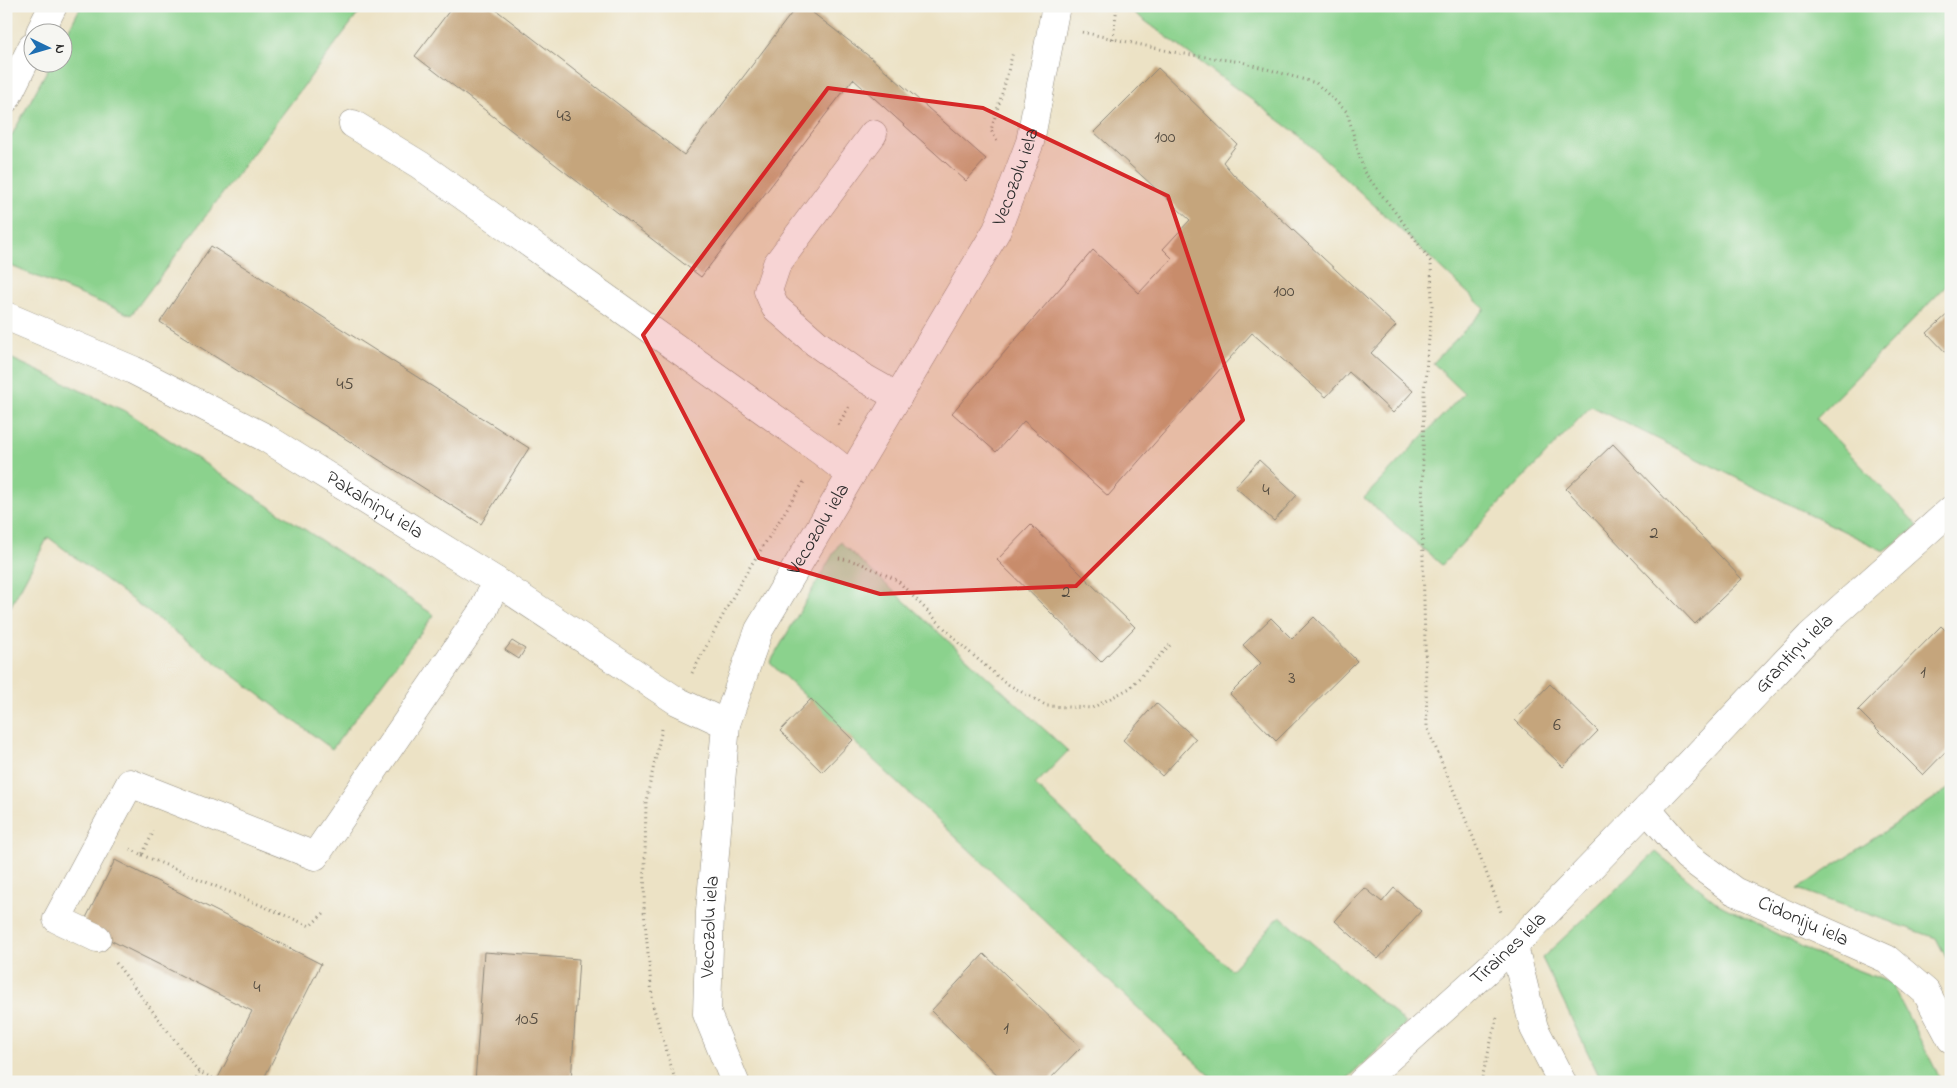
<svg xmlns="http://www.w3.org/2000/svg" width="1957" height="1088" viewBox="0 0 1957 1088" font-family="'Indie Flower',sans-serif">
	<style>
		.green { fill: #8bd28d; stroke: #5b7e5c }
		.building { fill: #c5a57c }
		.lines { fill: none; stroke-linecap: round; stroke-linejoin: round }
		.minor-casing { stroke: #8c8678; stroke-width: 29 }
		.path { stroke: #8c8678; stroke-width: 3; stroke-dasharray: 1 4; stroke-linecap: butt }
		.minor { stroke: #fff; stroke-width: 28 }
		.marked { fill: #d62828; fill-opacity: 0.2; stroke: #d62828; stroke-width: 4; stroke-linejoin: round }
		.labels { text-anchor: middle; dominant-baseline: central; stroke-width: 4.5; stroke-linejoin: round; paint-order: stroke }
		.number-label { font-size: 18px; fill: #524a3f }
		.street-label { font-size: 20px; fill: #2b2b2b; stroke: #f6f6f2 }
	</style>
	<rect width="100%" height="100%" fill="#f6f6f2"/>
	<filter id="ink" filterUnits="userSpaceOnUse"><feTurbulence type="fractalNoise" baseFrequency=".02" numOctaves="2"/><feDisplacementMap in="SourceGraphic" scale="10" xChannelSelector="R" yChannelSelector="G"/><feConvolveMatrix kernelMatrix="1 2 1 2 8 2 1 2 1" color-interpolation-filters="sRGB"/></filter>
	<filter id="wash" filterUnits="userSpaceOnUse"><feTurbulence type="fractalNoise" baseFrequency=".0096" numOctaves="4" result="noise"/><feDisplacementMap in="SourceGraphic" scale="20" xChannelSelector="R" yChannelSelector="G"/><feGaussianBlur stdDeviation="1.12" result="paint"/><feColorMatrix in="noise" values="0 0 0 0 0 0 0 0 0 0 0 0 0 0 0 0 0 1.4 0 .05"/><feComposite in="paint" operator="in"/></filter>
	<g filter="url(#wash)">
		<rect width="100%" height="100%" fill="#ece2c5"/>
		<g class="green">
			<path d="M 81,6 L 364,6 L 131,315 L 6,264 L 6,146 L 51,63 L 62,62 L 63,41 Z"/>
			<path d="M 1125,6 L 1951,6 L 1951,281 L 1816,418 L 1918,526 L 1884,551 L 1591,406 L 1442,565 L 1364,498 L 1464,393 L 1433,363 L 1485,309 L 1299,135 Z"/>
			<path d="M 6,356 L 127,412 L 434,615 L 332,749 L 48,537 L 6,615 Z"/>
			<path d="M 840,542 L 1068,751 L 1035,785 L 1231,970 L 1280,916 L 1406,1023 L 1344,1082 L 1217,1082 L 770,663 Z"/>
			<path d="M 1951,787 L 1951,967 L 1936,938 L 1798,889 Z"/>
			<path d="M 1656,852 L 1718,904 L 1818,955 L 1891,983 L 1942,1082 L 1602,1082 L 1542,958 Z"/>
		</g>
		<g id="blocks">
			<g class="building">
				<path d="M 453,6 L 491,6 L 684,155 L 797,6 L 804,6 L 870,57 L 986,159 L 966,181 L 853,79 L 701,277 L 415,56 Z"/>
				<path d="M 1158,68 L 1237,144 L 1223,162 L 1233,174 L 1396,326 L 1371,353 L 1413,391 L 1393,413 L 1349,372 L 1326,397 L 1252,333 L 1108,496 L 1024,421 L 996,452 L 952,413 L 1093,250 L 1139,293 L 1172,258 L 1163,249 L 1190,220 L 1094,132 Z"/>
				<path d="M 211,246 L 529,448 L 481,524 L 160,322 Z"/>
				<path d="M 1951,311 L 1951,358 L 1927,333 Z"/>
				<path d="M 1613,444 L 1742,579 L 1695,624 L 1566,489 Z"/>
				<path d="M 1259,460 L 1297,495 L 1274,521 L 1235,487 Z"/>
				<path d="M 1031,525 L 1135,627 L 1101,662 L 997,560 Z"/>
				<path d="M 1314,617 L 1357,661 L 1276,741 L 1230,694 L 1261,663 L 1243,645 L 1271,618 L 1292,639 Z"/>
				<path d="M 1941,626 L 1951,636 L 1951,746 L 1923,775 L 1858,710 Z"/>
				<path d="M 512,641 L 525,649 L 519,659 L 505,650 Z"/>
				<path d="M 1550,684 L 1598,731 L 1563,767 L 1515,720 Z"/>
				<path d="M 811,699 L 853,740 L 822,772 L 780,731 Z"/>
				<path d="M 1156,703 L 1196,739 L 1162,776 L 1123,740 Z"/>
				<path d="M 115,860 L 321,964 L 262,1082 L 216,1082 L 252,1011 L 82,926 Z"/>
				<path d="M 1365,888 L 1382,902 L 1394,888 L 1421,911 L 1378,959 L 1335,921 Z"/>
				<path d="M 484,952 L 579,959 L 571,1082 L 475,1082 Z"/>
				<path d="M 984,954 L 1081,1047 L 1047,1082 L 1005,1082 L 931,1011 Z"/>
			</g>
		</g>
	</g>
	<g filter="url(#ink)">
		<use href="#blocks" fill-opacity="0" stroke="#8c8678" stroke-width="1"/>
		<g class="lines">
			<g class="minor-casing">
				<g id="minor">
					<path d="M 40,32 L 53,6"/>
					<path d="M 6,99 L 32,47"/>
					<path d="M 353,124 L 420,165 L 822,452 L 851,475"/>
					<path d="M 873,134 L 777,264 L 768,291 L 775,307 L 816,343 L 866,379 L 898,397"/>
					<path id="s1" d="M 6,316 L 133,370 L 266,438 L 496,581 L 677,701 L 726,724"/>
					<path id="s2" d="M 1647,809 L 1687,856 L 1734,891 L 1887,959 L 1926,992 L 1951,1039"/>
					<path d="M 97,938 L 57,919 L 130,783 L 315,856 L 484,609 L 496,581"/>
					<path d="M 1514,946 L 1534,1028 L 1562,1082"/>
					<path id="s3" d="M 735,1082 L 707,1014 L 710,912 L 726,724 L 759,630 L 997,230 L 1030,142 L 1056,6"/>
					<path id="s4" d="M 1362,1082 L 1514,946 L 1647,809 L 1810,636 L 1951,510"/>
				</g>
			</g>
			<g class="path">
				<path d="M 1082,32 L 1178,53 L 1242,62 L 1316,83 L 1347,112 L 1364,172 L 1402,221 L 1431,262 L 1432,306 L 1424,392 L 1422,518 L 1427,727 L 1473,837 L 1501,912"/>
				<path d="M 1113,39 L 1117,6"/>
				<path d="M 997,141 L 991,130 L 1004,87 L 1013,52"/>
				<path d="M 838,425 L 850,405"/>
				<path d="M 839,558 L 860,563 L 897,580 L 959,643 L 1004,682 L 1047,706 L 1092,708 L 1130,688 L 1170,645"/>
				<path d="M 692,673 L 743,578 L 805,480"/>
				<path d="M 662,729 L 646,801 L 644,911 L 653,1006 L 674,1076 L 678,1082"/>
				<path d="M 130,849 L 142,855 L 154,831"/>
				<path d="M 142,855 L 310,926 L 326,911"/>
				<path d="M 116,963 L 199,1072"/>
				<path d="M 194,1082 L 199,1072 L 217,1080"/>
				<path d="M 1481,1082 L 1497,1017"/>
			</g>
			<use href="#minor" class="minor"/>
		</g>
	</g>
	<path class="marked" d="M 828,88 L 983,108 L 1168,196 L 1243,420 L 1076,586 L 880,594 L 759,558 L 643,335 Z"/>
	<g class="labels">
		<g class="number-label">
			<text x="564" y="117">43</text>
			<text x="1165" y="138">100</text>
			<text x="1284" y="292">100</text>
			<text x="345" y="385">45</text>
			<text x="1266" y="491">4</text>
			<text x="1654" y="534">2</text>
			<text x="1066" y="593">2</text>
			<text x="1923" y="673">1</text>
			<text x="1292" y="679">3</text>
			<text x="1557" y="726">6</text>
			<text x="257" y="988">4</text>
			<text x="527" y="1020">105</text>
			<text x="1006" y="1029">1</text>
		</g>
		<g class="street-label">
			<text stroke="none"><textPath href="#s3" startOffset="986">Vecozolu iela</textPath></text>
			<text stroke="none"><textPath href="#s1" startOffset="415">Pakalniņu iela</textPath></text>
			<text stroke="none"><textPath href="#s3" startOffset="581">Vecozolu iela</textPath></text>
			<text stroke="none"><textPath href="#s4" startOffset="609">Grantiņu iela</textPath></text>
			<text stroke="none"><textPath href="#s2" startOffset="196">Cidoniju iela</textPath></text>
			<text stroke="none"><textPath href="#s3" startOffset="161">Vecozolu iela</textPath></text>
			<text stroke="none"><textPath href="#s4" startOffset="198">Tīraines iela</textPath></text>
		</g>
	</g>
	<rect width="1957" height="1088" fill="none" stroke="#f6f6f2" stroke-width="25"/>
	<g transform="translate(48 48) rotate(95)"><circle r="24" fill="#f6f6f2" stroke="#a5a5a2"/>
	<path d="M0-4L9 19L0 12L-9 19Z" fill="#1f6fb2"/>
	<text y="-8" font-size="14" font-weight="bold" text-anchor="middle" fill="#2b2b2b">N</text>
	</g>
</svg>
